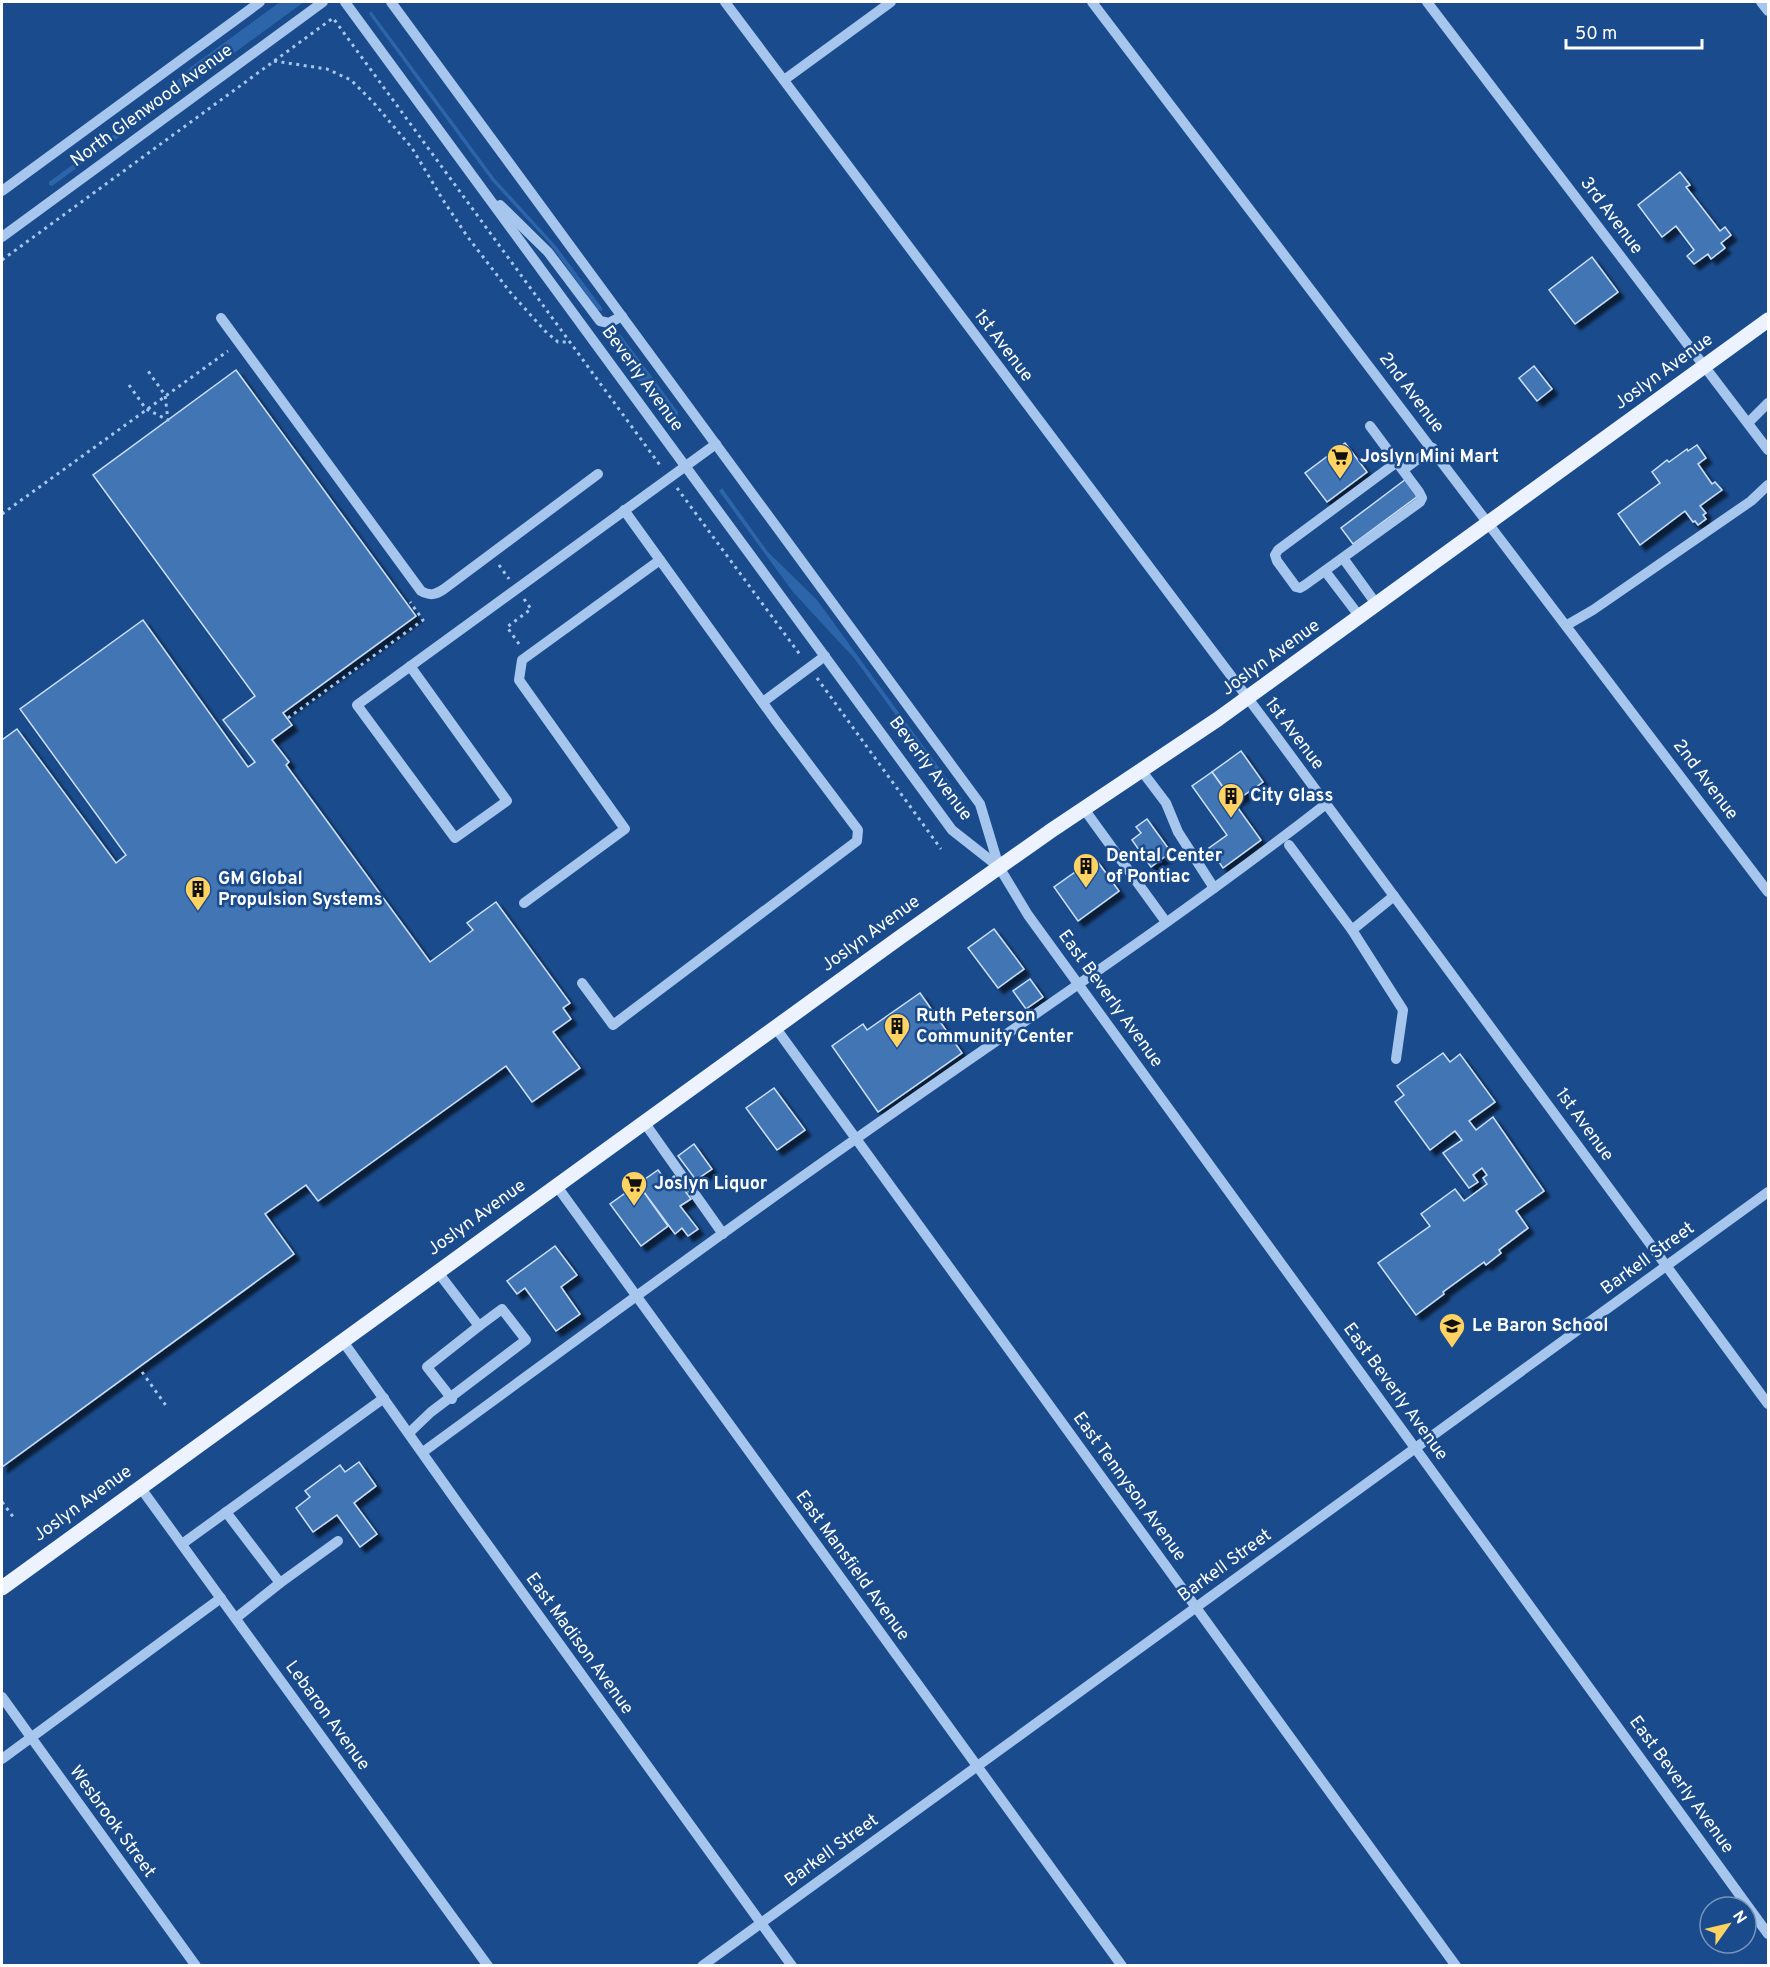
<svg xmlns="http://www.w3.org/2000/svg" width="1770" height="1967" viewBox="0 0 1770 1967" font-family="Overpass,sans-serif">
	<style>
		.green { fill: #2d65aa }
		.building { fill: #4375b4; stroke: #cbe0fa; stroke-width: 1.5; filter: url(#shadow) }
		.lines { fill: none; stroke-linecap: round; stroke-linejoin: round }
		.path { stroke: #a6c6ed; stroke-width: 3; stroke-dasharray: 3 4.5; stroke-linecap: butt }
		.minor { stroke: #a6c6ed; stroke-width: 10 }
		.major { stroke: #ecf3ff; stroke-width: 15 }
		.labels { text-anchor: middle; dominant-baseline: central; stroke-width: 5; stroke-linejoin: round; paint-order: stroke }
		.street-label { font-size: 18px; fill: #fff; stroke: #1a4b8c }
		.poi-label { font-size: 18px; font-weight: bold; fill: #fff; stroke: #1a4b8c; text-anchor: start }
	</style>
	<defs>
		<filter id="shadow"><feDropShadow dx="5.5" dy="5.5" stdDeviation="1.5" flood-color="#0009"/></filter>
	</defs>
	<rect width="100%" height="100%" fill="#1a4b8c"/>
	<g class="green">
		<path d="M 280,2 L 304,2 L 52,186 L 49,185 L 49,182 L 146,111 L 191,67 Z"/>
		<path d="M 371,11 L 495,179 L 556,246 L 602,308 L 602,311 L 598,310 L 549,243 L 492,181 L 369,14 Z"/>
		<path d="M 620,334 L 678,412 L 678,416 L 670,421 L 667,420 L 611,344 L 611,340 Z"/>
		<path d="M 722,488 L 768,552 L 817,600 L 969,809 L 969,812 L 966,811 L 854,658 L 793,592 L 719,491 Z"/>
	</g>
	<g class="building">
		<path d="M 1680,172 L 1690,185 L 1686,187 L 1720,231 L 1725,227 L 1731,235 L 1721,243 L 1725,248 L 1711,259 L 1708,254 L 1694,264 L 1687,256 L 1694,250 L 1676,226 L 1662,237 L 1638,205 Z"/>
		<path d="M 1592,257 L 1618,292 L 1575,324 L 1549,290 Z"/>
		<path d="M 1534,366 L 1552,389 L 1537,401 L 1519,378 Z"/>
		<path d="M 236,370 L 416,616 L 283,713 L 292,725 L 272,740 L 289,762 L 286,765 L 430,962 L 473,930 L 467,923 L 496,902 L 570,1003 L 563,1008 L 571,1019 L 553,1032 L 580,1068 L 532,1102 L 506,1066 L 318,1201 L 306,1185 L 265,1214 L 294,1254 L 2,1467 L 2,740 L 17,729 L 116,863 L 126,855 L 20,709 L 143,620 L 248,767 L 255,762 L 223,720 L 255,696 L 93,475 Z"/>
		<path d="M 1345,443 L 1367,472 L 1327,502 L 1305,473 Z"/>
		<path d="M 1697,445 L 1706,458 L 1698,464 L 1712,484 L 1715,482 L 1722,490 L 1700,506 L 1706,513 L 1703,515 L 1706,519 L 1698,525 L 1695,521 L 1693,522 L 1685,511 L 1640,545 L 1618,514 L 1660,483 L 1652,472 L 1667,460 L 1669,462 L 1687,449 L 1688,451 Z"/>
		<path d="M 1406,479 L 1418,496 L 1353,544 L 1341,528 Z"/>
		<path d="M 1241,751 L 1263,782 L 1234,802 L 1212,772 Z"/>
		<path d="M 1212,772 L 1261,840 L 1223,868 L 1209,848 L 1227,835 L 1192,786 Z"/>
		<path d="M 1147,819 L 1171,852 L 1151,867 L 1132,840 L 1141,833 L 1136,827 Z"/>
		<path d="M 1095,858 L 1119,891 L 1078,921 L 1054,887 Z"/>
		<path d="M 994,929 L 1024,969 L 998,988 L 968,948 Z"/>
		<path d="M 1030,979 L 1043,997 L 1026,1009 L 1013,991 Z"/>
		<path d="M 920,993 L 962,1053 L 878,1112 L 832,1046 L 863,1024 L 867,1030 Z"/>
		<path d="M 1443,1053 L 1450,1062 L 1460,1054 L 1495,1102 L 1469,1121 L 1476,1130 L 1493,1117 L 1544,1191 L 1516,1211 L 1528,1228 L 1499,1250 L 1501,1253 L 1486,1265 L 1484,1262 L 1443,1292 L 1444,1294 L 1416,1315 L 1378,1263 L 1430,1226 L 1421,1214 L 1455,1189 L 1464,1201 L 1487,1184 L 1483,1178 L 1487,1175 L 1482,1168 L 1473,1175 L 1478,1182 L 1469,1188 L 1443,1153 L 1462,1140 L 1455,1131 L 1430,1150 L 1395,1102 L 1404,1095 L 1397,1086 Z"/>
		<path d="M 774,1088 L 805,1130 L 777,1150 L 746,1108 Z"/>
		<path d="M 694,1144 L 712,1169 L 696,1180 L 678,1156 Z"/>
		<path d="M 658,1170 L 667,1182 L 674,1176 L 691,1199 L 680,1206 L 698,1229 L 688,1236 L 682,1228 L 675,1234 L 638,1184 Z"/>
		<path d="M 638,1184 L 668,1226 L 641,1246 L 610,1204 Z"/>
		<path d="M 555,1246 L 577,1275 L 561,1287 L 580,1314 L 556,1331 L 525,1288 L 517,1294 L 507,1281 Z"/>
		<path d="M 359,1462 L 376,1486 L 354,1503 L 377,1534 L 360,1547 L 337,1515 L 313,1532 L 296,1508 L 310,1497 L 305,1491 L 340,1465 L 345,1472 Z"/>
	</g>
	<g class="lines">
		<g class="path">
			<path d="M 274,61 L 327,69 L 351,80 L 373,102 L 412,148 L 443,200 L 467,236 L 510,292 L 545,331 L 558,342 L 569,342"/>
			<path d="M 2,260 L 333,18 L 662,468"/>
			<path d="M 129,385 L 146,409 L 168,420 L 165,395 L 148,371"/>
			<path d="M 677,488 L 801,656"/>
			<path d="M 2,514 L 228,351"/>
			<path d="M 499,565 L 509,579"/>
			<path d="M 519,644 L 507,627 L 531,609 L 524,599"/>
			<path d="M 817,678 L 941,849"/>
			<path d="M 288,718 L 423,620 L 410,602"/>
			<path d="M 142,1372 L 167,1407"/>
			<path d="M 2,1502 L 14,1518"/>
		</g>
		<g class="minor">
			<path d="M 345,2 L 952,830 L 999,867"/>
			<path d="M 391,2 L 980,804 L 999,867 L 1028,915 L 1768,1934"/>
			<path d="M 725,2 L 1268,725 L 1768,1404"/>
			<path d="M 1092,2 L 1768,892"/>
			<path d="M 1427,2 L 1768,450"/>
			<path d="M 1761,2 L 1768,11"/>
			<path d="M 784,80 L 891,2"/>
			<path d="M 2,191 L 260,2"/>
			<path d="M 500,205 L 548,252 L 600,321 L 609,323 L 622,316"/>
			<path d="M 2,237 L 323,2"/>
			<path d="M 221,318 L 421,591 C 430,596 435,595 444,589 L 598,474"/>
			<path d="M 1748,423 L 1768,403"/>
			<path d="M 1370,426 L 1419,492 L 1422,498 L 1420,502 L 1305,585 L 1300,588 L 1296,587 L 1277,561 L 1275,555 L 1278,550 L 1397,462"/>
			<path d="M 1403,470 L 1433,448"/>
			<path d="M 1343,558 L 1377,605"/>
			<path d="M 1325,571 L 1360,617"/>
			<path d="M 1567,625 L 1593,610 L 1751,501 L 1768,485"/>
			<path d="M 410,666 L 507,801 L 455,838 L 357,705 L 716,444"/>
			<path d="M 763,702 L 825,656"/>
			<path d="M 1141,770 L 1166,803 L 1178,832 L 1214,888"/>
			<path d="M 1084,809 L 1166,922"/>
			<path d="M 1289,845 L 1352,930"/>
			<path d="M 1394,896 L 1352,930 L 1403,1010 L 1396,1059"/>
			<path d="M 524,903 L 625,829 L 519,680 L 522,660 L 660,560"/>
			<path d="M 582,983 L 613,1025 L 857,841 L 858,830 L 776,721 L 624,510"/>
			<path d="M 775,1027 L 1456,1966"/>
			<path d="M 644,1122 L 723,1234"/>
			<path d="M 556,1185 L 1122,1966"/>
			<path d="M 342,1340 L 462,1509 L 792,1966"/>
			<path d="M 452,1399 L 427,1367 L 479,1326"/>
			<path d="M 409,1433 L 431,1412 L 526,1340 L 502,1309 L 479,1326 L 437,1271"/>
			<path d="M 423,1452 C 567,1347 711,1240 857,1138 C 1014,1027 1175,922 1326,804"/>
			<path d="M 140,1487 L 488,1966"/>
			<path d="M 226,1512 L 280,1583 L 236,1618"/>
			<path d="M 182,1544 L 384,1398"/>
			<path d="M 280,1583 L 338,1541"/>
			<path d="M 2,1697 L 196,1966"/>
			<path d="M 2,1759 L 221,1598"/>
			<path d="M 702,1966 L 1768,1192"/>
		</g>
		<path class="major" d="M 2,1588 L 899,938 L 1049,832 L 1218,719 L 1768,320"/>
	</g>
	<defs>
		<g id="supermarket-pin" transform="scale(1.35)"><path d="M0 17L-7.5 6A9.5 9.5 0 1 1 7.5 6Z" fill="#ffd362" stroke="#1a4b8c"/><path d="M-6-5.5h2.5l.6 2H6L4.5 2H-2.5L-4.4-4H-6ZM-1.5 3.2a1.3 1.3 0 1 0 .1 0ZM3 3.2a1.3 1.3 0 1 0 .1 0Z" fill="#111"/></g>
		<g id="building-pin" transform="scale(1.35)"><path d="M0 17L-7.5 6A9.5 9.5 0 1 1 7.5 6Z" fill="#ffd362" stroke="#1a4b8c"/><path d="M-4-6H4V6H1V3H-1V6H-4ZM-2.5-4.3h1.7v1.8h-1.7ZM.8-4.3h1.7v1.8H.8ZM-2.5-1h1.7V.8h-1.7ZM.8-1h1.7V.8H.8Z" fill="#111"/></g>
		<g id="school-pin" transform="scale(1.35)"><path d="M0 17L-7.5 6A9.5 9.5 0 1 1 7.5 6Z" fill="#ffd362" stroke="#1a4b8c"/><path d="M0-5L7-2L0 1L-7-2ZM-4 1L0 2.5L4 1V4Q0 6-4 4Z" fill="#111"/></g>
	</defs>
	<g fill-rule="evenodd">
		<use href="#supermarket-pin" x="1340" y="457"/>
		<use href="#building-pin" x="1231" y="796"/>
		<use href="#building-pin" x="1086" y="866"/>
		<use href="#building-pin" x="198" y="889"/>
		<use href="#building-pin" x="897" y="1026"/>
		<use href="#supermarket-pin" x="634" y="1184"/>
		<use href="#school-pin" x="1452" y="1326"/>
	</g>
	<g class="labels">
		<g class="street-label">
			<text transform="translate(152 106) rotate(-36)">North Glenwood Avenue</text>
			<text transform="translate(1611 216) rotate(53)">3rd Avenue</text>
			<text transform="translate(1003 346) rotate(53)">1st Avenue</text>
			<text transform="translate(1664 372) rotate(-36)">Joslyn Avenue</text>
			<text transform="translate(642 379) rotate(54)">Beverly Avenue</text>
			<text transform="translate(1411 393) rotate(53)">2nd Avenue</text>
			<text transform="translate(1271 658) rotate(-36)">Joslyn Avenue</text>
			<text transform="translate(1294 734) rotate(53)">1st Avenue</text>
			<text transform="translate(930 769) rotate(53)">Beverly Avenue</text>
			<text transform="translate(1705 780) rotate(53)">2nd Avenue</text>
			<text transform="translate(871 934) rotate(-36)">Joslyn Avenue</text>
			<text transform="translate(1110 999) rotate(54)">East Beverly Avenue</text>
			<text transform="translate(1584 1125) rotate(54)">1st Avenue</text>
			<text transform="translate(477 1218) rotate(-36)">Joslyn Avenue</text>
			<text transform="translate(1648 1259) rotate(-36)">Barkell Street</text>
			<text transform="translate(1395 1392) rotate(54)">East Beverly Avenue</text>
			<text transform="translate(1129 1487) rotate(54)">East Tennyson Avenue</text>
			<text transform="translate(83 1504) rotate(-36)">Joslyn Avenue</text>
			<text transform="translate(852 1566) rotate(54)">East Mansfield Avenue</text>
			<text transform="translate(1225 1566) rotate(-36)">Barkell Street</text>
			<text transform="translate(579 1644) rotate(54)">East Madison Avenue</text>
			<text transform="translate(327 1716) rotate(54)">Lebaron Avenue</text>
			<text transform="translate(1681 1785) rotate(54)">East Beverly Avenue</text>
			<text transform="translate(112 1822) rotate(54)">Wesbrook Street</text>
			<text transform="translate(832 1851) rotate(-36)">Barkell Street</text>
		</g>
		<g class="poi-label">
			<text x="1360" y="457">Joslyn Mini Mart</text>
			<text x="1250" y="796">City Glass</text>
			<text x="1106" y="856">Dental Center<tspan x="1106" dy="21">of Pontiac</tspan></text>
			<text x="218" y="879">GM Global<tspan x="218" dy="21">Propulsion Systems</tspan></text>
			<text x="916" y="1016">Ruth Peterson<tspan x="916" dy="21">Community Center</tspan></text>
			<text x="654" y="1184">Joslyn Liquor</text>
			<text x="1472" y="1326">Le Baron School</text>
		</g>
	</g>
	<rect width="1770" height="1967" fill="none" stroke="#ffffff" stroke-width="6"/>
	<g transform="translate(1728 1925) rotate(56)"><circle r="28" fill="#1a4b8c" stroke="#7693ba" stroke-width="1.5"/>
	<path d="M0-4.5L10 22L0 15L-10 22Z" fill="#ffd362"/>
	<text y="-9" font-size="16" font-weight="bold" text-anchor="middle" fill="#ffffff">N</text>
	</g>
	<path d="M1566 39v9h136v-9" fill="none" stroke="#ffffff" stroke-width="3"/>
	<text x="1575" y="39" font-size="18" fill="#ffffff" stroke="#1a4b8c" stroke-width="4.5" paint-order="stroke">50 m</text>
</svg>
